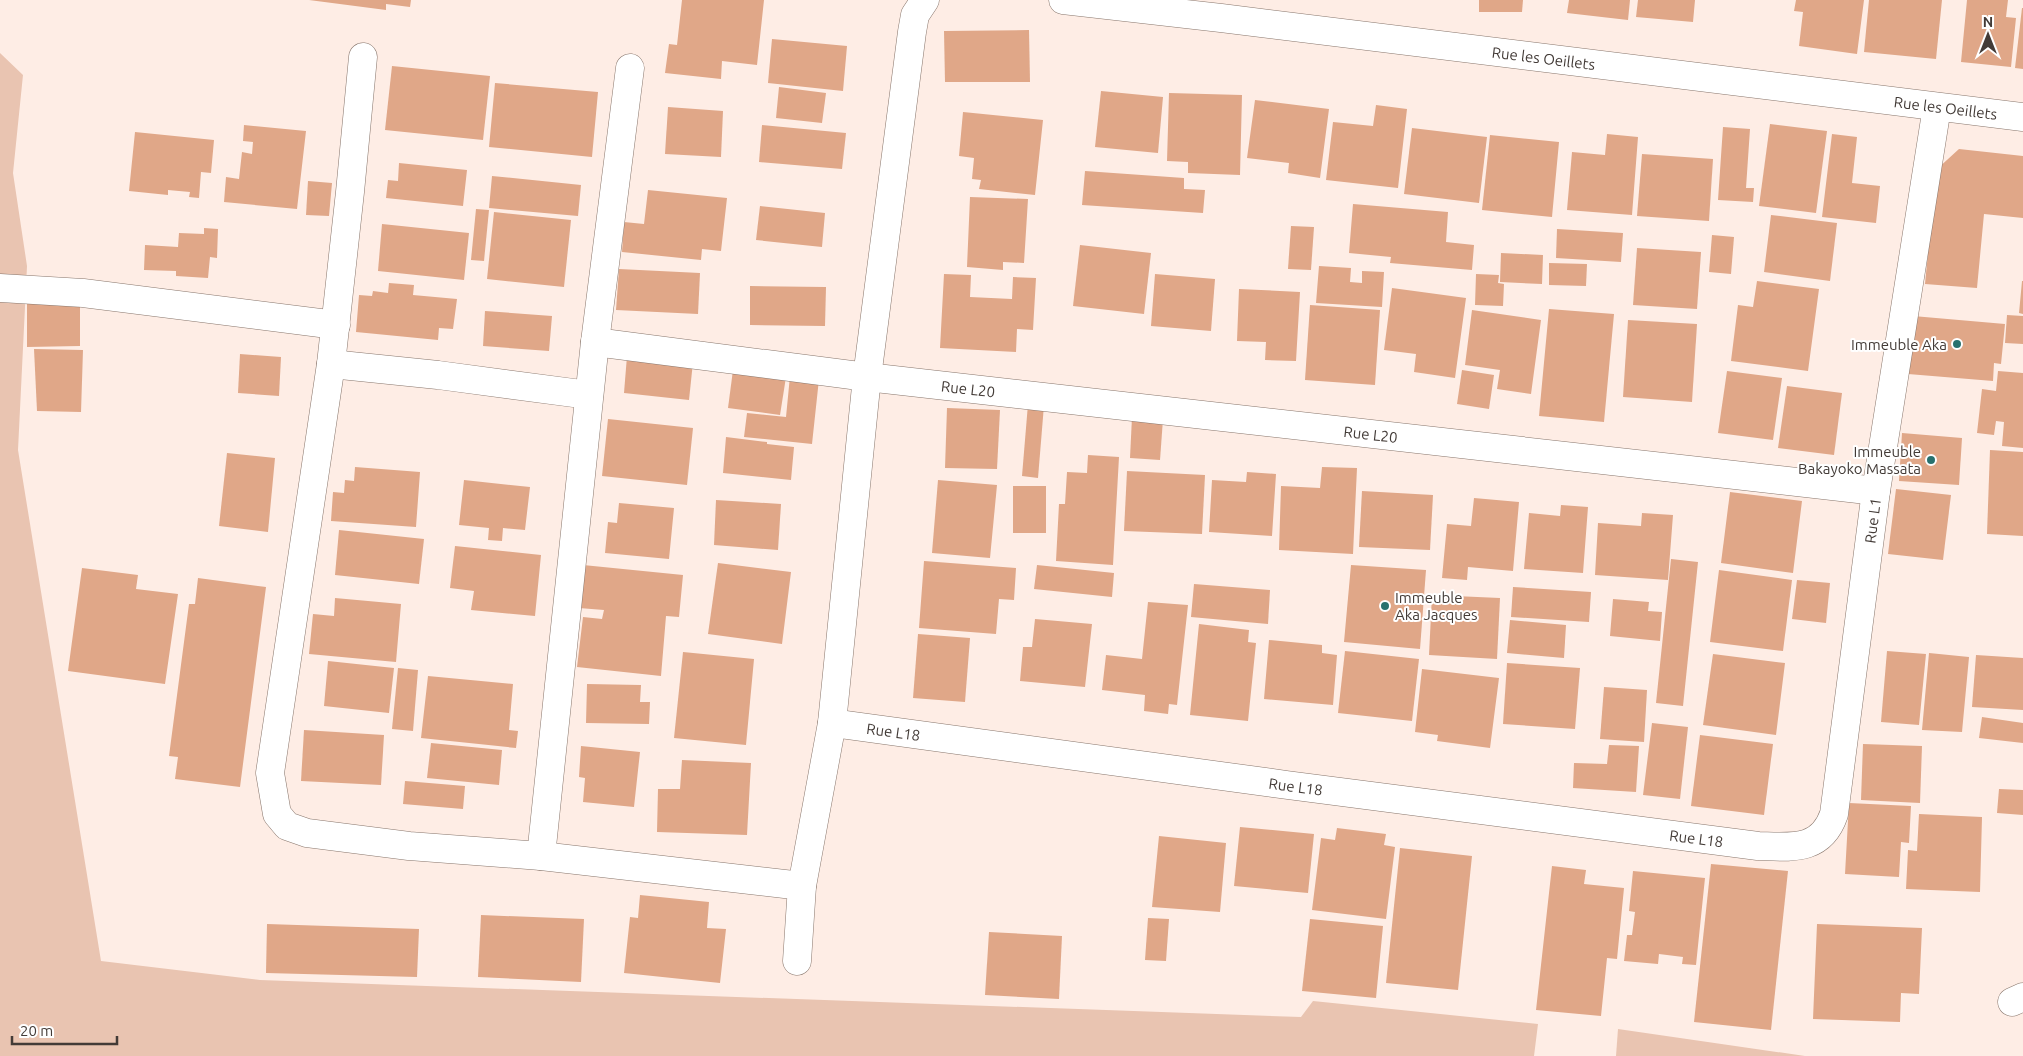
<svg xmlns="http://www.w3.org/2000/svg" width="2023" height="1056" viewBox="0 0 2023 1056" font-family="Ubuntu,sans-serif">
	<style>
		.green { fill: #e9c4b1 }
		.building { fill: #e0a788 }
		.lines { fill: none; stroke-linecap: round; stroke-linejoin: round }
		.minor-casing { stroke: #88766c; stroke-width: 29 }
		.minor { stroke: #fff; stroke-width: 28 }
		.poi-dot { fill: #27716e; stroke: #fff; stroke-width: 2 }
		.labels { text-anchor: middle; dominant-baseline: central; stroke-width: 4; stroke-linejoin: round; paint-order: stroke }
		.street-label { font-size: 15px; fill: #433b37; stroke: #fff }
		.poi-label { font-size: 15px; fill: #433b37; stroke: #fff; text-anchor: end }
	</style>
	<rect width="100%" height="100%" fill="#feede5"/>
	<g class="green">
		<path d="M 0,53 L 23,75 L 13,173 L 27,266 L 18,450 L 101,961 L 260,980 L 1301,1017 L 1313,1001 L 1538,1024 L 1534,1056 L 0,1056 Z"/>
		<path d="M 1618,1029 L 1805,1056 L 1616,1056 Z"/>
	</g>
	<g class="building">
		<path d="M 309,0 L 411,0 L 410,7 L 386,4 L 386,10 Z"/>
		<path d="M 682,0 L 764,0 L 757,65 L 722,61 L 721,79 L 665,73 L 669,44 L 677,45 Z"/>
		<path d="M 1479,0 L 1523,0 L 1522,12 L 1479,12 Z"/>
		<path d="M 1569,0 L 1630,0 L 1628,20 L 1567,13 Z"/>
		<path d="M 1638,0 L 1695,0 L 1693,22 L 1636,17 Z"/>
		<path d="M 1796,0 L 1864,0 L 1857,54 L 1799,46 L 1803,12 L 1794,11 Z"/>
		<path d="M 1869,0 L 1942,0 L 1936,59 L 1864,52 Z"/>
		<path d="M 1967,0 L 2008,0 L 2006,17 L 2016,18 L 2011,67 L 1961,62 Z"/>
		<path d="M 2022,8 L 2023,8 L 2023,69 L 2015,68 Z"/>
		<path d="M 1029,30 L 1030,82 L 945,82 L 944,31 Z"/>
		<path d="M 772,39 L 847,46 L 843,91 L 768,83 Z"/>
		<path d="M 392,66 L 490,76 L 483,140 L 385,130 Z"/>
		<path d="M 495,83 L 598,92 L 592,157 L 489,147 Z"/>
		<path d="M 779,87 L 826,93 L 822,123 L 776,118 Z"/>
		<path d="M 1101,91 L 1163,97 L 1158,153 L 1095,147 Z"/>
		<path d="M 1169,93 L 1242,95 L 1240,175 L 1188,173 L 1188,162 L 1167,161 Z"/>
		<path d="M 1255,100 L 1329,109 L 1320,178 L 1288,173 L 1289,163 L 1247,158 Z"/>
		<path d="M 1376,105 L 1407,109 L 1398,188 L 1326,180 L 1333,122 L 1373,126 Z"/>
		<path d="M 668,107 L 723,111 L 721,157 L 665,154 Z"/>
		<path d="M 963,112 L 1043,120 L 1035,195 L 979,189 L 981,180 L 972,179 L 974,158 L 959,156 Z"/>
		<path d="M 1770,124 L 1827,131 L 1816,213 L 1759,206 Z"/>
		<path d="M 244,125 L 306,131 L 297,209 L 224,202 L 226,177 L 239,179 L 242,152 L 252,154 L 253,142 L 243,141 Z"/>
		<path d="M 762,125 L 846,133 L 842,169 L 759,162 Z"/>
		<path d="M 1723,127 L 1750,129 L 1746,188 L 1754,188 L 1753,202 L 1718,200 Z"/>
		<path d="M 1412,128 L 1487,137 L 1479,203 L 1404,194 Z"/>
		<path d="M 135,132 L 214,140 L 211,173 L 201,172 L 199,198 L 189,197 L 190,192 L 168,190 L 168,195 L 129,191 Z"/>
		<path d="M 1607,134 L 1638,137 L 1632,215 L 1567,210 L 1572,152 L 1605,155 Z"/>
		<path d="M 1832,134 L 1857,137 L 1852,183 L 1880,186 L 1876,223 L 1822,217 Z"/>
		<path d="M 1490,135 L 1559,142 L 1552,217 L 1482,210 Z"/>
		<path d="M 1959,149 L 2023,156 L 2023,218 L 1984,214 L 1977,288 L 1925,284 L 1936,170 Z"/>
		<path d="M 1642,154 L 1713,159 L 1709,221 L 1637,216 Z"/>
		<path d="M 399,163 L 467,170 L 463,206 L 386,198 L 388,180 L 398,181 Z"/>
		<path d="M 1085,171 L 1184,178 L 1184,189 L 1205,190 L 1203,213 L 1082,205 Z"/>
		<path d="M 492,176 L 581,185 L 578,216 L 489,208 Z"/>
		<path d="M 308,181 L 332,183 L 329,216 L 306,215 Z"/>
		<path d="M 648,190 L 727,198 L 721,251 L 702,249 L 701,260 L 622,252 L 624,222 L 644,224 Z"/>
		<path d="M 970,197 L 1028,199 L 1024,263 L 1003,262 L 1003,270 L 967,267 Z"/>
		<path d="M 1353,204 L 1448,212 L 1446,242 L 1474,245 L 1472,270 L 1390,263 L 1391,257 L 1349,253 Z"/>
		<path d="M 760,206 L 825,213 L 822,247 L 756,240 Z"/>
		<path d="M 476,209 L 489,210 L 484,261 L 471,260 Z"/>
		<path d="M 494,212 L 571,220 L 564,287 L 487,279 Z"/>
		<path d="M 1771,215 L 1837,223 L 1830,281 L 1764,272 Z"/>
		<path d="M 382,224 L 469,233 L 464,280 L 378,271 Z"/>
		<path d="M 1291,226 L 1314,227 L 1311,270 L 1288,269 Z"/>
		<path d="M 204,228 L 218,229 L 217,258 L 210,257 L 208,278 L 176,276 L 176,271 L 144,270 L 145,245 L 178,247 L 179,233 L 204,234 Z"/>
		<path d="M 1557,229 L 1623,233 L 1621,262 L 1556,258 Z"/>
		<path d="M 1712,235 L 1734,237 L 1731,274 L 1709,272 Z"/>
		<path d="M 1080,245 L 1151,253 L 1144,314 L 1073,306 Z"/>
		<path d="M 1637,248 L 1701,252 L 1697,309 L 1633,305 Z"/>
		<path d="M 1501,253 L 1543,255 L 1542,284 L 1500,282 Z"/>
		<path d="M 1549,263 L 1587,264 L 1586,286 L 1549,285 Z"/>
		<path d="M 1319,266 L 1351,268 L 1350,282 L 1362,283 L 1362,271 L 1384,272 L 1382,307 L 1316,303 Z"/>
		<path d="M 619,269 L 700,273 L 698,314 L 616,310 Z"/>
		<path d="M 944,274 L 971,275 L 970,297 L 1012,299 L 1013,277 L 1036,278 L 1033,330 L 1017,329 L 1016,352 L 940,348 Z"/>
		<path d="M 1155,274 L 1215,279 L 1211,331 L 1151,326 Z"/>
		<path d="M 1476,274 L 1499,275 L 1498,283 L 1504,284 L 1503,306 L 1475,305 Z"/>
		<path d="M 1757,281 L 1819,289 L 1808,371 L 1731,361 L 1738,305 L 1753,307 Z"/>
		<path d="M 2022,281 L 2023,281 L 2023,314 L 2019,313 Z"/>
		<path d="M 389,283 L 414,285 L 413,295 L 457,299 L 453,329 L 439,328 L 438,340 L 356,332 L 359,295 L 372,296 L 373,291 L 388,293 Z"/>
		<path d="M 750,286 L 826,287 L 825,326 L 750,325 Z"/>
		<path d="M 1392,288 L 1466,298 L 1455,378 L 1414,372 L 1416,354 L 1384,350 Z"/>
		<path d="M 1239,289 L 1300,292 L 1296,361 L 1265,360 L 1266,342 L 1237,341 Z"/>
		<path d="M 80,303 L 80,346 L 27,347 L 27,304 Z"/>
		<path d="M 1310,305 L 1380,310 L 1375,385 L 1305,380 Z"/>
		<path d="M 1549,309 L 1614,314 L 1604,422 L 1539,416 Z"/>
		<path d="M 1472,310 L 1541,320 L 1531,394 L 1497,389 L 1500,370 L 1465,365 Z"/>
		<path d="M 485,311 L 552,316 L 549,351 L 483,346 Z"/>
		<path d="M 2007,315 L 2023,316 L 2023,344 L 2005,343 Z"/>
		<path d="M 1913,316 L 2005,324 L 2001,364 L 1994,363 L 1993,381 L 1908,374 Z"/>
		<path d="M 1628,320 L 1697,324 L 1692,402 L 1623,397 Z"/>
		<path d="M 34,349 L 83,350 L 81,412 L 37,411 Z"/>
		<path d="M 240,354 L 281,357 L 279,396 L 238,393 Z"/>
		<path d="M 627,356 L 693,362 L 689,400 L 624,393 Z"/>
		<path d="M 733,370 L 786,377 L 780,415 L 728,408 Z"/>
		<path d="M 1462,370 L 1494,375 L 1489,409 L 1457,404 Z"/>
		<path d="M 1727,371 L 1782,378 L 1773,440 L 1718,433 Z"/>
		<path d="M 1998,371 L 2023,373 L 2023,448 L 2002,446 L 2004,422 L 1996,421 L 1994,435 L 1977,433 L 1982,389 L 1996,391 Z"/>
		<path d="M 790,376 L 819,379 L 812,444 L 744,437 L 747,413 L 786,417 Z"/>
		<path d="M 1787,386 L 1842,393 L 1834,455 L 1778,448 Z"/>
		<path d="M 1028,404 L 1044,405 L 1038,478 L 1022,476 Z"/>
		<path d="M 947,408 L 1000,410 L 997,469 L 945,468 Z"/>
		<path d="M 1132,417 L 1163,419 L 1160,460 L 1130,458 Z"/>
		<path d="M 608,419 L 693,428 L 687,485 L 602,476 Z"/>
		<path d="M 1902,433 L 1962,438 L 1959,485 L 1899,481 Z"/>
		<path d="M 726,437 L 767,442 L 767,444 L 794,447 L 791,480 L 723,473 Z"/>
		<path d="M 1990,450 L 2023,452 L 2023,536 L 1987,534 Z"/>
		<path d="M 227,453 L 275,458 L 268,532 L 219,526 Z"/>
		<path d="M 1088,455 L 1119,457 L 1113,565 L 1056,561 L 1059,504 L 1065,504 L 1067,472 L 1087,473 Z"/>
		<path d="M 355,467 L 420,472 L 416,527 L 331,521 L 333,492 L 344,493 L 345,480 L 354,481 Z"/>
		<path d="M 1322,467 L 1357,468 L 1353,554 L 1279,550 L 1281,486 L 1320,488 Z"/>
		<path d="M 1127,471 L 1205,475 L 1202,534 L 1124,531 Z"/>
		<path d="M 1247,472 L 1276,474 L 1272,536 L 1209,532 L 1212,480 L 1246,482 Z"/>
		<path d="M 464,480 L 530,487 L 525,530 L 503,528 L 502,541 L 488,540 L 489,528 L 459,525 Z"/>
		<path d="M 938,480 L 997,485 L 990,558 L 932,553 Z"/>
		<rect x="1013" y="486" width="33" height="47"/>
		<path d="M 1896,489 L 1951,495 L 1943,560 L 1888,554 Z"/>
		<path d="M 1362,491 L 1433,495 L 1430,550 L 1359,547 Z"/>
		<path d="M 1730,492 L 1802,501 L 1793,573 L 1721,563 Z"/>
		<path d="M 1474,498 L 1519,502 L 1513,571 L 1468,567 L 1467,580 L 1442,578 L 1447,524 L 1471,526 Z"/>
		<path d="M 716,500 L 781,504 L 778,550 L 714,545 Z"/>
		<path d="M 619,503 L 674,508 L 669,559 L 605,553 L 608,522 L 617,523 Z"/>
		<path d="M 1561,505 L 1588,507 L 1583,573 L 1524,569 L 1529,513 L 1560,516 Z"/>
		<path d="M 1642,513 L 1673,515 L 1668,580 L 1595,575 L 1598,523 L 1641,526 Z"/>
		<path d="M 339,530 L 424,539 L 419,584 L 335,575 Z"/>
		<path d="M 455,546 L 541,555 L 535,616 L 471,610 L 474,591 L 450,588 Z"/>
		<path d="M 1671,559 L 1698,562 L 1683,706 L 1656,703 Z"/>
		<path d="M 924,561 L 1016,568 L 1014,600 L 999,599 L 996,634 L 919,628 Z"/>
		<path d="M 718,563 L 791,572 L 782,644 L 708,634 Z"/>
		<path d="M 583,565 L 683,575 L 679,617 L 666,616 L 661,676 L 577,667 L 583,617 L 602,619 L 604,610 L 579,608 Z"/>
		<path d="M 1037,565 L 1114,573 L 1112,597 L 1034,589 Z"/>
		<path d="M 1351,565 L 1426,570 L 1420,649 L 1344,642 Z"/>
		<path d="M 82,568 L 138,575 L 136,589 L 178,594 L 165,684 L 68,671 Z"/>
		<path d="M 1719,570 L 1792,580 L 1783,651 L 1710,642 Z"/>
		<path d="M 198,578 L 266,587 L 240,787 L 175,779 L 178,757 L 169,756 L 189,604 L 195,604 Z"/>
		<path d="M 1797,580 L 1830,583 L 1826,623 L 1792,619 Z"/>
		<path d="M 1194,584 L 1270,590 L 1268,624 L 1191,617 Z"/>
		<path d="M 1513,587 L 1591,592 L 1589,622 L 1511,617 Z"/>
		<path d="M 1432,595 L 1500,598 L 1497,659 L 1429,655 Z"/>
		<path d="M 335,598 L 401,604 L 396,662 L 309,654 L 313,614 L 334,616 Z"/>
		<path d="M 1613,599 L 1649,602 L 1648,611 L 1662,612 L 1660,641 L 1610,636 Z"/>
		<path d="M 1148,602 L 1188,605 L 1177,705 L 1169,704 L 1168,714 L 1144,711 L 1145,695 L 1102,690 L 1106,655 L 1142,659 Z"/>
		<path d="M 1035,619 L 1092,624 L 1085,687 L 1020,681 L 1023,647 L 1032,647 Z"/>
		<path d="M 1510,620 L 1566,625 L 1564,658 L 1507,653 Z"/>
		<path d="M 1199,624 L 1249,630 L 1248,642 L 1256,643 L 1248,721 L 1190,715 Z"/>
		<path d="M 918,634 L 970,638 L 965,702 L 913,698 Z"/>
		<path d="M 1269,640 L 1322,645 L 1322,653 L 1337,655 L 1333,705 L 1264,699 Z"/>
		<path d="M 1345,651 L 1419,659 L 1412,721 L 1338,713 Z"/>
		<path d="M 1887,651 L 1926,654 L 1919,725 L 1881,722 Z"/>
		<path d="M 683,652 L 754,659 L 746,745 L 674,738 Z"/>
		<path d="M 1929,653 L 1969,657 L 1962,732 L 1922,730 Z"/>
		<path d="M 1713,654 L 1785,663 L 1776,735 L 1703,725 Z"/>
		<path d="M 1976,655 L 2023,658 L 2023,710 L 1972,707 Z"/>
		<path d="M 328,661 L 394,668 L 389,713 L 324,706 Z"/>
		<path d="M 1507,663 L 1580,668 L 1575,729 L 1503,724 Z"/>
		<path d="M 398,668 L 418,670 L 413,731 L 392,729 Z"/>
		<path d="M 1422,669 L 1499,678 L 1490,748 L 1437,741 L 1438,735 L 1415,732 Z"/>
		<path d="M 428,676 L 513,684 L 509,730 L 518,731 L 516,748 L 421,738 Z"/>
		<path d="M 587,684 L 641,685 L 640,702 L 650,702 L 649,724 L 586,723 Z"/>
		<path d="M 1604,687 L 1647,690 L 1644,742 L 1600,739 Z"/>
		<path d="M 1982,717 L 2023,723 L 2023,743 L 1979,738 Z"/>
		<path d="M 1652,723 L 1688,727 L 1680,799 L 1643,795 Z"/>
		<path d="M 304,730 L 384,735 L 381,785 L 301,781 Z"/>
		<path d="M 1700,735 L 1773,744 L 1764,815 L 1691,806 Z"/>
		<path d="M 431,743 L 502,750 L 499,785 L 427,778 Z"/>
		<path d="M 1863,744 L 1922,746 L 1920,803 L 1861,800 Z"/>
		<path d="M 1609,745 L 1639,746 L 1636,792 L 1573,788 L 1574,763 L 1607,764 Z"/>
		<path d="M 581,746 L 640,752 L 634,807 L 583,802 L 585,778 L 579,777 Z"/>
		<path d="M 682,760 L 751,763 L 747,835 L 657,832 L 658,789 L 680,789 Z"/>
		<path d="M 405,781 L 465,786 L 463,809 L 403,804 Z"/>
		<path d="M 1999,789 L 2023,790 L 2023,815 L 1997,813 Z"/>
		<path d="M 1849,803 L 1911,806 L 1909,843 L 1901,842 L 1899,877 L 1845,874 Z"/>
		<path d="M 1919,814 L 1982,817 L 1980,892 L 1906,889 L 1908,850 L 1917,851 Z"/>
		<path d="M 1240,827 L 1314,834 L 1308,893 L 1234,886 Z"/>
		<path d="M 1337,828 L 1386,834 L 1384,845 L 1395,847 L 1386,919 L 1312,910 L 1321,838 L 1335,840 Z"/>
		<path d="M 1159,836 L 1226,843 L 1220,912 L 1152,907 Z"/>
		<path d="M 1400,848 L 1472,856 L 1458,990 L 1386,983 Z"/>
		<path d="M 1711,864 L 1788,871 L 1771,1030 L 1694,1022 Z"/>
		<path d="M 1552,866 L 1586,870 L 1584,884 L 1624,888 L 1617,959 L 1607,958 L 1601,1016 L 1536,1010 Z"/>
		<path d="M 1633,871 L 1705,878 L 1696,965 L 1682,964 L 1683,957 L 1659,954 L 1658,964 L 1624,961 L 1627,935 L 1632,935 L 1635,912 L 1629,911 Z"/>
		<path d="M 640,895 L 709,902 L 707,928 L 726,929 L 720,983 L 624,973 L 630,917 L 638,918 Z"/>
		<path d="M 481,915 L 584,919 L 581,982 L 478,977 Z"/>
		<path d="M 1148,918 L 1169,919 L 1166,961 L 1145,960 Z"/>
		<path d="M 1310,919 L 1383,926 L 1376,998 L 1302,991 Z"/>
		<path d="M 267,924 L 419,929 L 417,977 L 266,973 Z"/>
		<path d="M 1817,924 L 1922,928 L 1919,994 L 1901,993 L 1900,1022 L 1813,1019 Z"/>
		<path d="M 989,932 L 1062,936 L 1059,999 L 985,995 Z"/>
	</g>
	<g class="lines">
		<g class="minor-casing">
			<g id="minor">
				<path id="s1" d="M 1063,0 L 1221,18 L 2023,117"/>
				<path d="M 363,57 L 350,192 L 331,364 L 270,773 L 277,814 L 287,826 L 307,833 L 409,846 L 541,856 L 802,886"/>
				<path d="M 0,288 L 83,293 L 336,325"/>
				<path id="s2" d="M 595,342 L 867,377 L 1876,491"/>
				<path d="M 331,364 L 438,375 L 589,395"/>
				<path id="s3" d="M 832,723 L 1287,785 L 1758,846 C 1791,847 1821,852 1834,814 L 1876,491 L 1937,107"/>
				<path d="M 541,856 L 595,342 L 630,68"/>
				<path d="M 797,961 L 802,886 L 832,723 L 867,377 L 912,32 L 915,15 L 925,0"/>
				<path d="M 2012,1002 L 2023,997"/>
			</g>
		</g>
		<use href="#minor" class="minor"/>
	</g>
	<g class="poi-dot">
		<circle cx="1957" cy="344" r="5"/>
		<circle cx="1931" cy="460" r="5"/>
		<circle cx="1385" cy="606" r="5"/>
	</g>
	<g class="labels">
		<g class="street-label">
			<text stroke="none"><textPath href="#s1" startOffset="484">Rue les Oeillets</textPath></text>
			<text stroke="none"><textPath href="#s1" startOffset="889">Rue les Oeillets</textPath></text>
			<text stroke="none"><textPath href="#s2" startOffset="376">Rue L20</textPath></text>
			<text stroke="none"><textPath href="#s2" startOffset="781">Rue L20</textPath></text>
			<text stroke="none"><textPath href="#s3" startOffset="1321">Rue L1</textPath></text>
			<text stroke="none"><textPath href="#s3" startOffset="62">Rue L18</textPath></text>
			<text stroke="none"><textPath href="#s3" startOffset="468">Rue L18</textPath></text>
			<text stroke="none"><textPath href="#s3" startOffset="872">Rue L18</textPath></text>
		</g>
		<g class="poi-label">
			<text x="1947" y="344">Immeuble Aka</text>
			<text x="1921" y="451">Immeuble<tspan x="1921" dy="17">Bakayoko Massata</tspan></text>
			<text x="1395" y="597" text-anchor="start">Immeuble<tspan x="1395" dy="17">Aka Jacques</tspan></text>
		</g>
	</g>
	<g transform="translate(1988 35)" stroke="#ffffff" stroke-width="4" paint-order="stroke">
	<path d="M0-4L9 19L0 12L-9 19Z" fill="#433b37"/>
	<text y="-8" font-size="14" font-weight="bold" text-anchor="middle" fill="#433b37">N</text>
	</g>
	<path d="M12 1036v8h105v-8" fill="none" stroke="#433b37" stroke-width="2.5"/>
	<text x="20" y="1036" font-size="15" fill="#433b37" stroke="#ffffff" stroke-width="4" paint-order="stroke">20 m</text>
</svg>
